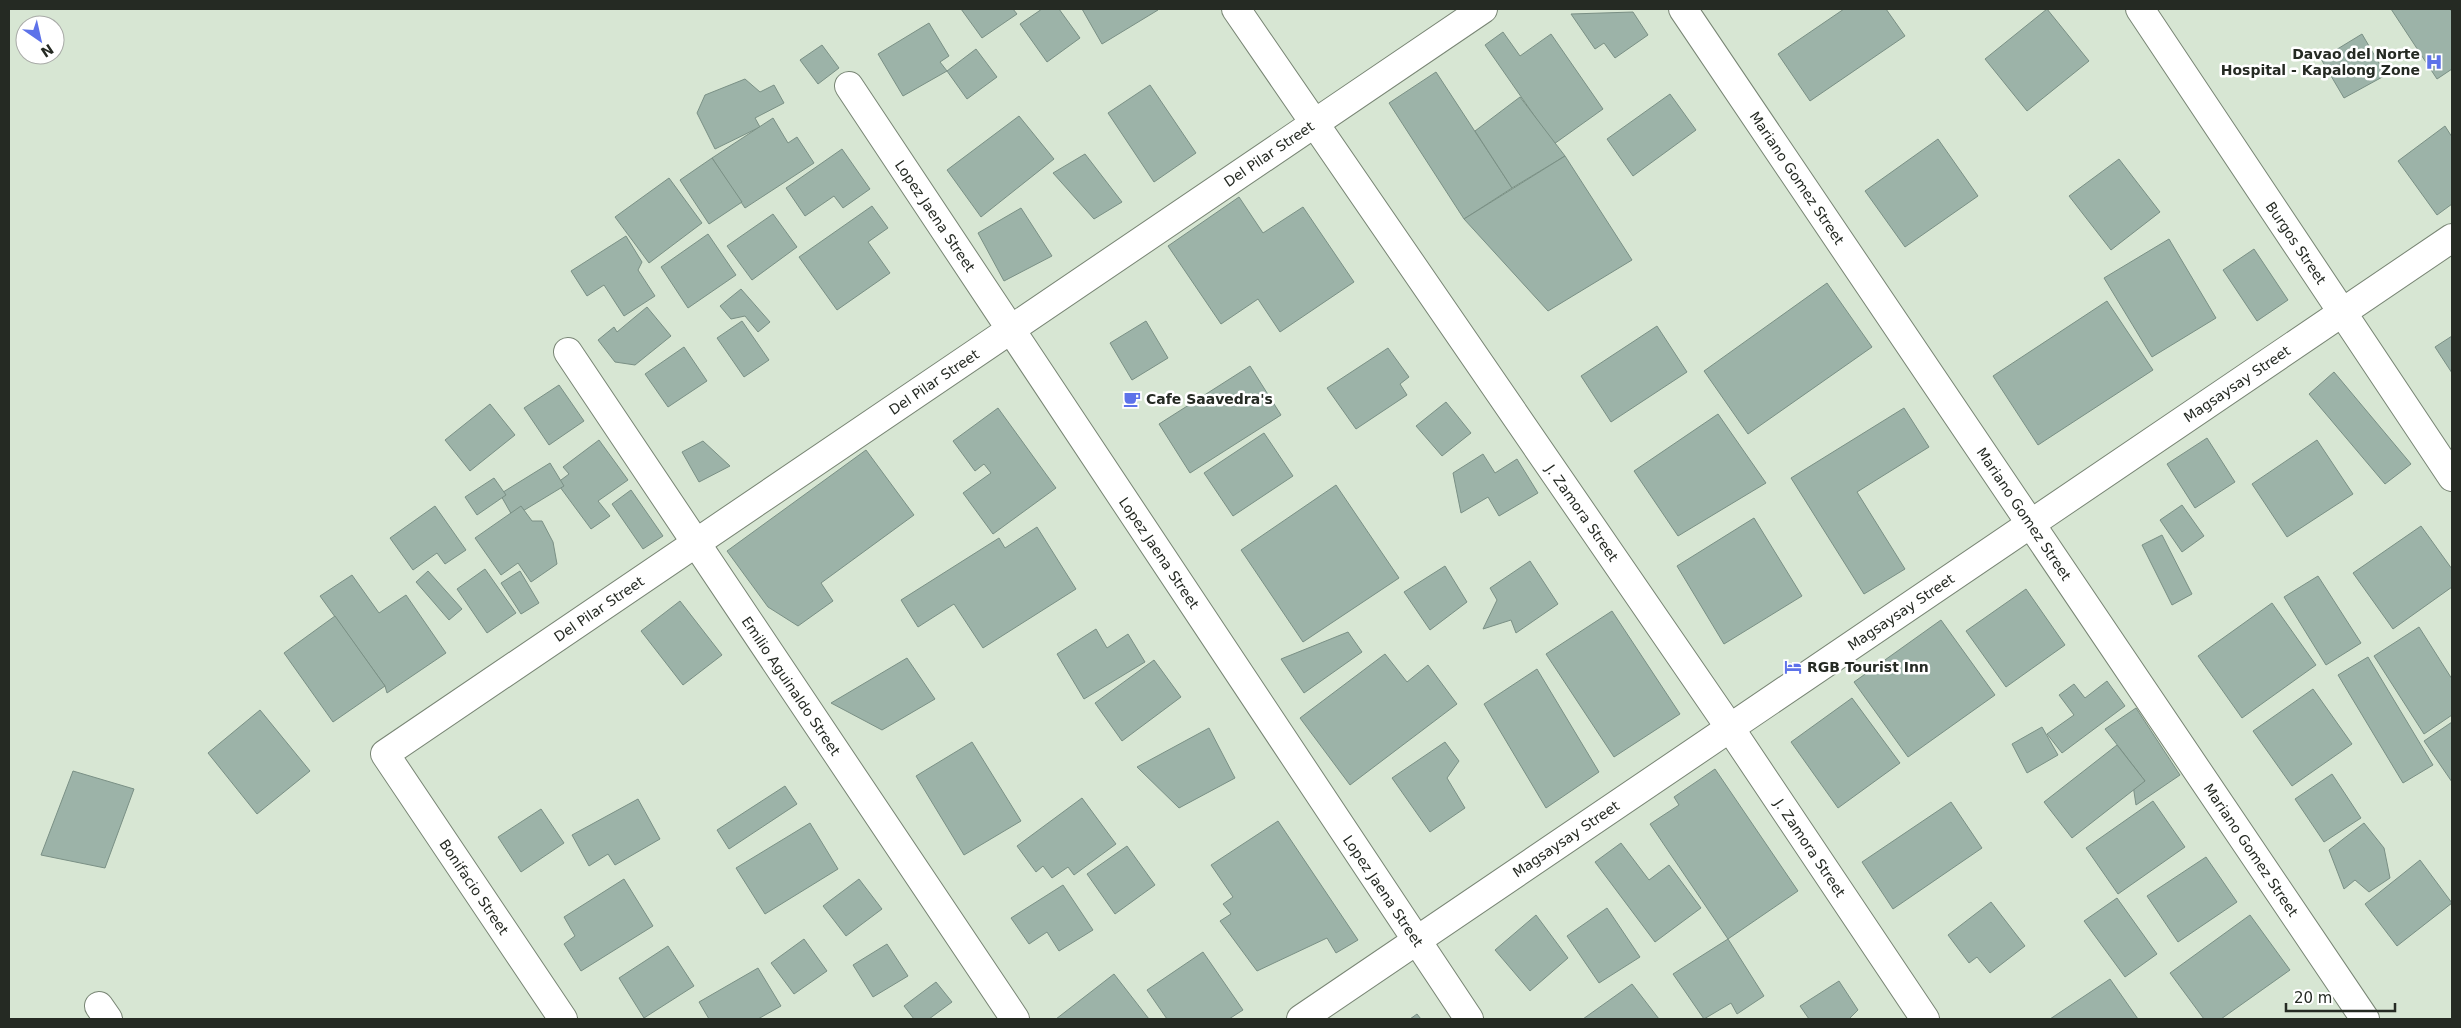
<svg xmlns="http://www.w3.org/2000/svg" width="2461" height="1028" viewBox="0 0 2461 1028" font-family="'DejaVu Sans',sans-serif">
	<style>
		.building { fill: #9cb3a8; stroke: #7a9085 }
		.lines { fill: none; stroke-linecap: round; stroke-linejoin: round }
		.street-casing { stroke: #788574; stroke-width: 30 }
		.street { stroke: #fff; stroke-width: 28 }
		.labels { text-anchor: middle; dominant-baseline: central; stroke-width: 5; stroke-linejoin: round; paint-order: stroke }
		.poi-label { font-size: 14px; font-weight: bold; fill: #252a23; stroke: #fff; text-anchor: start }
		.street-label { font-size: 14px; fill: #252a23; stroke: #fff }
	</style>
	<rect width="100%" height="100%" fill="#d7e6d3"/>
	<g class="building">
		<path d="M 961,9 L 1013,9 L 1017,14 L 982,38 Z"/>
		<path d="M 1042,9 L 1059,9 L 1080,38 L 1047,62 L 1020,24 Z"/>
		<path d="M 1082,9 L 1157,9 L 1158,10 L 1102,44 Z"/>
		<path d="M 1844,9 L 1886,9 L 1905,36 L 1810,101 L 1778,54 Z"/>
		<path d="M 2047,9 L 2089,61 L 2027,111 L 1985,59 Z"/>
		<path d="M 2391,9 L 2450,9 L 2452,12 L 2452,69 L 2437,79 Z"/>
		<path d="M 1633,12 L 1648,35 L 1615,58 L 1604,43 L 1595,49 L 1571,14 Z"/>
		<path d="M 929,23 L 949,56 L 940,62 L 947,71 L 903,96 L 878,54 Z"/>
		<path d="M 1503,32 L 1520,56 L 1551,34 L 1603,109 L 1554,144 L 1485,45 Z"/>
		<path d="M 2362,34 L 2386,75 L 2344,98 L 2321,59 Z"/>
		<path d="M 822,45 L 839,68 L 818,84 L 800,60 Z"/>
		<path d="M 976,49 L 997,77 L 967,99 L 947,71 Z"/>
		<path d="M 1436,72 L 1512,188 L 1464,219 L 1389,103 Z"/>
		<path d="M 745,79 L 760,92 L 774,85 L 784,103 L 755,118 L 760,127 L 715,149 L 697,113 L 705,95 Z"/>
		<path d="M 1150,85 L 1196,153 L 1154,182 L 1108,113 Z"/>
		<path d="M 1670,94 L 1696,130 L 1633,176 L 1607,139 Z"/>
		<path d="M 1520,97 L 1565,156 L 1512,188 L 1475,131 Z"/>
		<path d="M 1019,116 L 1054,159 L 981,217 L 947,170 Z"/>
		<path d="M 773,118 L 788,143 L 797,137 L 814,163 L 745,208 L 712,158 Z"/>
		<path d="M 2445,126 L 2452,137 L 2452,204 L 2437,215 L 2398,161 Z"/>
		<path d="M 1938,139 L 1978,196 L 1905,247 L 1865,191 Z"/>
		<path d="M 842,149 L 870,189 L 843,208 L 834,196 L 805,216 L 786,188 Z"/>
		<path d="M 1085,154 L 1122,202 L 1094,219 L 1053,173 Z"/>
		<path d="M 1565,156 L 1632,260 L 1548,311 L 1464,219 Z"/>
		<path d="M 712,158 L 742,202 L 709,224 L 680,180 Z"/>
		<path d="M 2119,159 L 2160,212 L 2111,250 L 2069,196 Z"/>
		<path d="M 669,178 L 702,223 L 649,263 L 615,217 Z"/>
		<path d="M 1239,197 L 1263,233 L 1303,207 L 1354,282 L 1280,332 L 1258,299 L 1221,324 L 1168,246 Z"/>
		<path d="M 872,206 L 888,228 L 868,242 L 890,273 L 837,310 L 799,257 Z"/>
		<path d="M 1021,208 L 1052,256 L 1004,281 L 978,233 Z"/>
		<path d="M 773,214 L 797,247 L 752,280 L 727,246 Z"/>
		<path d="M 708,234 L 736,275 L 688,308 L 661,267 Z"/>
		<path d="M 626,236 L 642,262 L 638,270 L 655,296 L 624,316 L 604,285 L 587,296 L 571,271 Z"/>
		<path d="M 2169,239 L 2216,318 L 2152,357 L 2104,278 Z"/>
		<path d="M 2254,249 L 2288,300 L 2257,321 L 2223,270 Z"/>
		<path d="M 1827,283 L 1872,347 L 1748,434 L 1704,371 Z"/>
		<path d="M 741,289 L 770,322 L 758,332 L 745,316 L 731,319 L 720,306 Z"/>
		<path d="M 2107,301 L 2153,370 L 2038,445 L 1993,376 Z"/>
		<path d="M 647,307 L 671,336 L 635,365 L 615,362 L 598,340 L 614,327 L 617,332 Z"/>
		<path d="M 742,321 L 769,360 L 744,377 L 717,338 Z"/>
		<path d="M 1146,321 L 1168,358 L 1132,380 L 1110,343 Z"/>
		<path d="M 1657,326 L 1687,372 L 1611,422 L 1581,376 Z"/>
		<path d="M 2452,336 L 2452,373 L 2435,347 Z"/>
		<path d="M 684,347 L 707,381 L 668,407 L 645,374 Z"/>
		<path d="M 1388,348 L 1409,377 L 1400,384 L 1407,395 L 1356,429 L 1327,388 Z"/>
		<path d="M 1250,366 L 1281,415 L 1190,473 L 1159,424 Z"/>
		<path d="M 2334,372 L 2411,464 L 2385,484 L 2309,394 Z"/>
		<path d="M 559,385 L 584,421 L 549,445 L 524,408 Z"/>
		<path d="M 1446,402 L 1471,433 L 1442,456 L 1416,426 Z"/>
		<path d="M 490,404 L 515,435 L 470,471 L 445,440 Z"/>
		<path d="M 998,408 L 1056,488 L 993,534 L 963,493 L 991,473 L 984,464 L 975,471 L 953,441 Z"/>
		<path d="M 1904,408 L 1929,447 L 1857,492 L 1905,569 L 1864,594 L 1791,478 Z"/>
		<path d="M 1718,414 L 1766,483 L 1678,536 L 1634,471 Z"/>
		<path d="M 1264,433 L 1293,476 L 1233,516 L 1204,473 Z"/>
		<path d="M 2207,438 L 2235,482 L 2195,508 L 2167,464 Z"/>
		<path d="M 599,440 L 628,480 L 598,501 L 610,516 L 591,529 L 557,483 L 569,474 L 563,467 Z"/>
		<path d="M 2317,440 L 2353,494 L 2287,537 L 2252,484 Z"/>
		<path d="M 703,441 L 730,466 L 699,482 L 682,452 Z"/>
		<path d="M 866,450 L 914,515 L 821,583 L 833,601 L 798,626 L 768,607 L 727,551 Z"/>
		<path d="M 1483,454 L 1495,473 L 1517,459 L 1538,493 L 1499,516 L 1488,497 L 1461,513 L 1453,473 Z"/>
		<path d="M 550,463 L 564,486 L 513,517 L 500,494 Z"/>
		<path d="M 494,478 L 506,495 L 477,515 L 465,497 Z"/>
		<path d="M 1336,485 L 1399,578 L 1303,642 L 1241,550 Z"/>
		<path d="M 631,490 L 663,536 L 643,549 L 612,504 Z"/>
		<path d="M 2182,505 L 2204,536 L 2182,552 L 2160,520 Z"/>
		<path d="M 435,506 L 466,550 L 445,564 L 437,553 L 413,570 L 390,538 Z"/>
		<path d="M 521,506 L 532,521 L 542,521 L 553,542 L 557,564 L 531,582 L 518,563 L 501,575 L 475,538 Z"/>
		<path d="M 1754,518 L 1802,596 L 1724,644 L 1677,566 Z"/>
		<path d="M 2421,526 L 2452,569 L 2452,587 L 2393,629 L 2353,573 Z"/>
		<path d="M 1037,527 L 1076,589 L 983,648 L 954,604 L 918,627 L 901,600 L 999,538 L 1005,548 Z"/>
		<path d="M 2162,535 L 2192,594 L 2172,605 L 2142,545 Z"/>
		<path d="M 1530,561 L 1558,604 L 1516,633 L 1511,620 L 1483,629 L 1497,600 L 1490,588 Z"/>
		<path d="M 1445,566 L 1467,602 L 1430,630 L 1404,592 Z"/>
		<path d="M 485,569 L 516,613 L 487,633 L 457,589 Z"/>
		<path d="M 428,571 L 462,609 L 449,620 L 416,582 Z"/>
		<path d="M 520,571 L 539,603 L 521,614 L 501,583 Z"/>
		<path d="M 352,575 L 379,613 L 406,595 L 446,653 L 387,693 L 385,686 L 320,596 Z"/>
		<path d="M 2318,576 L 2361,643 L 2326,665 L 2284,597 Z"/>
		<path d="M 2026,589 L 2065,645 L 2006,687 L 1966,631 Z"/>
		<path d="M 680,601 L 722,655 L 683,685 L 641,631 Z"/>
		<path d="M 2272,603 L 2316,665 L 2242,718 L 2198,656 Z"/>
		<path d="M 1612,611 L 1680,714 L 1614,757 L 1546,654 Z"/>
		<path d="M 335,616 L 385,686 L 333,722 L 284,653 Z"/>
		<path d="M 1941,620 L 1995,695 L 1908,757 L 1854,682 Z"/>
		<path d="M 2419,627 L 2452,679 L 2452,715 L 2424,734 L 2374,656 Z"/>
		<path d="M 1096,629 L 1107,648 L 1128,634 L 1145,662 L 1084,699 L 1057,654 Z"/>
		<path d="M 1348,632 L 1362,652 L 1304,693 L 1281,659 Z"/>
		<path d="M 1385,654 L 1407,682 L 1428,665 L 1457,704 L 1350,785 L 1300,718 Z"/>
		<path d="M 2368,657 L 2433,765 L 2403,783 L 2338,675 Z"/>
		<path d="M 907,658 L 935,699 L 882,730 L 831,703 Z"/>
		<path d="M 1154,660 L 1181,697 L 1122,741 L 1095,703 Z"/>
		<path d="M 1537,669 L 1599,772 L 1546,808 L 1484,704 Z"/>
		<path d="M 2107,681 L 2125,706 L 2062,753 L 2047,734 L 2074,715 L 2059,695 L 2074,684 L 2085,698 Z"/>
		<path d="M 2313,689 L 2352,744 L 2292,786 L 2253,731 Z"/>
		<path d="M 1852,698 L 1900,763 L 1838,808 L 1791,742 Z"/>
		<path d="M 2136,708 L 2180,775 L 2136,805 L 2133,785 L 2145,781 L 2105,729 Z"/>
		<path d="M 260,710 L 310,771 L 257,814 L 208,753 Z"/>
		<path d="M 2452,722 L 2452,782 L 2424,741 Z"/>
		<path d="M 2042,727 L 2058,755 L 2027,773 L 2012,744 Z"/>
		<path d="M 1209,728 L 1235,778 L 1179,808 L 1137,767 Z"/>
		<path d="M 972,742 L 1021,821 L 964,855 L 916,776 Z"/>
		<path d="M 1445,742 L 1459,761 L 1447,778 L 1465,808 L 1430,832 L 1392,778 Z"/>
		<path d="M 2117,745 L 2145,781 L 2072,838 L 2044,802 Z"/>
		<path d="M 1715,769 L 1798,891 L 1728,939 L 1650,824 L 1679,805 L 1674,797 Z"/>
		<path d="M 73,771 L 134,789 L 105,868 L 41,855 Z"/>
		<path d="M 2332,774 L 2361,818 L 2324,842 L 2295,799 Z"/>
		<path d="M 785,786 L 797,804 L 729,849 L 717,830 Z"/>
		<path d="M 1082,798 L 1116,844 L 1074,875 L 1068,867 L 1052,878 L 1043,866 L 1036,872 L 1017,846 Z"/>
		<path d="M 638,799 L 660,839 L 615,865 L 608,854 L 589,866 L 572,835 Z"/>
		<path d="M 2153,801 L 2185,847 L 2118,894 L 2086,848 Z"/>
		<path d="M 1951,802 L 1982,848 L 1893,909 L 1862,862 Z"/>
		<path d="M 541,809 L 564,843 L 521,872 L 498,837 Z"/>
		<path d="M 1278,821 L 1358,940 L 1336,953 L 1327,938 L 1257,971 L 1220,921 L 1231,914 L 1223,904 L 1233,897 L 1211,865 Z"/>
		<path d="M 810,823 L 838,869 L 765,914 L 736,868 Z"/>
		<path d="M 2364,823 L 2384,848 L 2390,878 L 2369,892 L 2355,880 L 2344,889 L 2329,850 Z"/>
		<path d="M 1621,843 L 1649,880 L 1669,865 L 1701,908 L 1655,942 L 1595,862 Z"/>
		<path d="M 1127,846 L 1155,885 L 1115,914 L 1087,874 Z"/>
		<path d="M 2206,857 L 2237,902 L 2178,942 L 2147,896 Z"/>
		<path d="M 2420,860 L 2452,903 L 2397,946 L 2365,904 Z"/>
		<path d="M 624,879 L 653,926 L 581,971 L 564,944 L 575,936 L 564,917 Z"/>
		<path d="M 859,879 L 882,909 L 846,936 L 823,906 Z"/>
		<path d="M 1063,885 L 1093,930 L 1059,951 L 1047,932 L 1029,944 L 1011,918 Z"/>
		<path d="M 2117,898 L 2157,954 L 2125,977 L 2084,921 Z"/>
		<path d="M 1991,902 L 2025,946 L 1990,973 L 1977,957 L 1969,963 L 1948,935 Z"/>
		<path d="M 1607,908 L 1640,957 L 1599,983 L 1567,936 Z"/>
		<path d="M 1536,915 L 1568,958 L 1530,991 L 1495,950 Z"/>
		<path d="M 2250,915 L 2290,970 L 2221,1019 L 2204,1019 L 2170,973 Z"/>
		<path d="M 804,939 L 827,971 L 794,994 L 771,963 Z"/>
		<path d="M 1728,939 L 1764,996 L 1737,1014 L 1731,1003 L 1704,1019 L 1673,974 Z"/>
		<path d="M 887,944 L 908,976 L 873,997 L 853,965 Z"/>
		<path d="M 668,946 L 694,986 L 644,1018 L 619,978 Z"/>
		<path d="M 1203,952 L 1243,1010 L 1229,1019 L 1167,1019 L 1147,990 Z"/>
		<path d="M 758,968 L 781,1006 L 758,1019 L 709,1019 L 699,1002 Z"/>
		<path d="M 1114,974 L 1149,1019 L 1056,1019 Z"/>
		<path d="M 2110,979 L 2138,1019 L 2050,1019 Z"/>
		<path d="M 1839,981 L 1858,1010 L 1849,1019 L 1809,1019 L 1800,1006 Z"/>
		<path d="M 936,982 L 952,1002 L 929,1019 L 914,1019 L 904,1006 Z"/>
		<path d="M 1632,984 L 1659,1019 L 1583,1019 Z"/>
		<path d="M 1417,1014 L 1421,1019 L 1410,1019 Z"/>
	</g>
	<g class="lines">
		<g class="street-casing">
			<g id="street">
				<path d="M 1236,9 L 1730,728 L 1925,1019"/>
				<path d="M 1683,9 L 2365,1019"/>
				<path d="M 2140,9 L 2452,477"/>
				<path d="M 849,86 L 1469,1019"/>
				<path d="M 568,352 L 1015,1019"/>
				<path d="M 99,1006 L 108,1019"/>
				<path d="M 563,1019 L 385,754 L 1483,9"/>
				<path d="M 1301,1019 L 2452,238"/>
			</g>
		</g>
		<use href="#street" class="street"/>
	</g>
	<defs>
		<g id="hospital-bare" transform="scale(1.35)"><path d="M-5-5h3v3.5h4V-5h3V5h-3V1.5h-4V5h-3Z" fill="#5d72e9" stroke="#fff" stroke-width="2.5" paint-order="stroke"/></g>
		<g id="cafe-bare" transform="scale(1.35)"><path d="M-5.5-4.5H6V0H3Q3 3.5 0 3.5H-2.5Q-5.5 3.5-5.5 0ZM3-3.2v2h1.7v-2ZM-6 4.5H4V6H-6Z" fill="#5d72e9" stroke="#fff" stroke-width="2.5" paint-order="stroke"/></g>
		<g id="hotel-bare" transform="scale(1.35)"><path d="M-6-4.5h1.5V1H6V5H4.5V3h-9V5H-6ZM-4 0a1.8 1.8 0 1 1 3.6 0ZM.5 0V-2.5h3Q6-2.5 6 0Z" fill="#5d72e9" stroke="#fff" stroke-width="2.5" paint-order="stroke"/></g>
	</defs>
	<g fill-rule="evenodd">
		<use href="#hospital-bare" x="2434" y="62"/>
		<use href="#cafe-bare" x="1132" y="399"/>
		<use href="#hotel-bare" x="1793" y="667"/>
	</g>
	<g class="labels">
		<g class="poi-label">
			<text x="2420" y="54" text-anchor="end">Davao del Norte<tspan x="2420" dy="16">Hospital - Kapalong Zone</tspan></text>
			<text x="1146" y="399">Cafe Saavedra's</text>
			<text x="1807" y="667">RGB Tourist Inn</text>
		</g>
		<g class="street-label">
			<text transform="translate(1269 154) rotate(-34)">Del Pilar Street</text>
			<text transform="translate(1797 178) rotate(56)">Mariano Gomez Street</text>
			<text transform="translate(935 216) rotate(56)">Lopez Jaena Street</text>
			<text transform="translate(2296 243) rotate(56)">Burgos Street</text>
			<text transform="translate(934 382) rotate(-34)">Del Pilar Street</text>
			<text transform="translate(2237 384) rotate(-34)">Magsaysay Street</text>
			<text transform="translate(1582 513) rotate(55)">J. Zamora Street</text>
			<text transform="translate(2024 514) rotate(56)">Mariano Gomez Street</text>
			<text transform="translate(1159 553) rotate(56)">Lopez Jaena Street</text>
			<text transform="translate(599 609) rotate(-34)">Del Pilar Street</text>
			<text transform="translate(1901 612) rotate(-34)">Magsaysay Street</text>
			<text transform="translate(791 686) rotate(56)">Emilio Aguinaldo Street</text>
			<text transform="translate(1566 839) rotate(-34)">Magsaysay Street</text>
			<text transform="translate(1810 848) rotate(56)">J. Zamora Street</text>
			<text transform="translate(2251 850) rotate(56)">Mariano Gomez Street</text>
			<text transform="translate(474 887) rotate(56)">Bonifacio Street</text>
			<text transform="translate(1383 891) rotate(56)">Lopez Jaena Street</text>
		</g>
	</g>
	<rect width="2461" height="1028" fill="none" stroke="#252a23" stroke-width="20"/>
	<g transform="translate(40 40) rotate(146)"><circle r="24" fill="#ffffff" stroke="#a8aaa7"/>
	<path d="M0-4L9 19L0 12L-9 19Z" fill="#5d72e9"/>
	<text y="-8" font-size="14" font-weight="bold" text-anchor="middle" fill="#252a23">N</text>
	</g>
	<path d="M2286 1003v8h109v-8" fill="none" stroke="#252a23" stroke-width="2.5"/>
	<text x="2294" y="1003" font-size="15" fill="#252a23" stroke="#ffffff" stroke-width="4" paint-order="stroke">20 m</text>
</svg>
